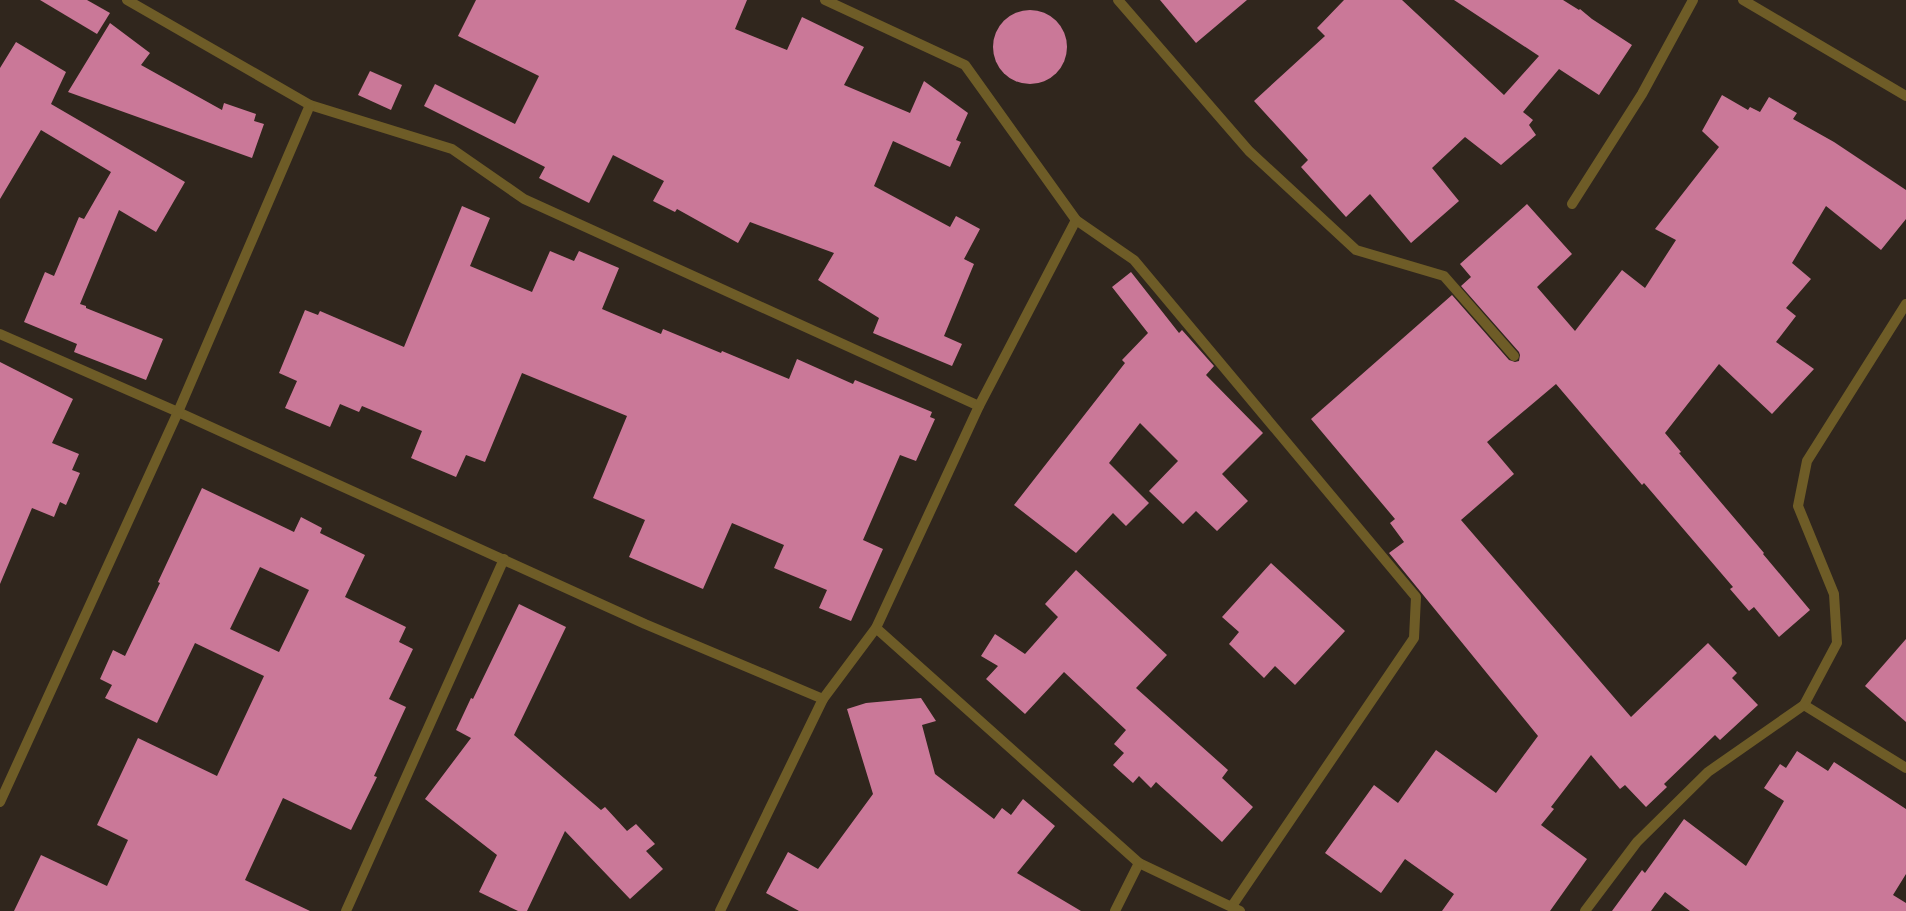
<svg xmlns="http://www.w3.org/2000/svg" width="1906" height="911" viewBox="0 0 1906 911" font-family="'DM Sans',sans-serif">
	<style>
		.building { fill: #ca7898; fill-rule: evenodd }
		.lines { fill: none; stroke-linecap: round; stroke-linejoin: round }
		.street { stroke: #6e5c27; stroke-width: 10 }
	</style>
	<rect width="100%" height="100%" fill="#30261d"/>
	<g class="building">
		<path d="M 40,0 L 87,0 L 110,13 L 97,34 Z"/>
		<path d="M 476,0 L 747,0 L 735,29 L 787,50 L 802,17 L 864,47 L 844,85 L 910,113 L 924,81 L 968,113 L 956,140 L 961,142 L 950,167 L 893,141 L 874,186 L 950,227 L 956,216 L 980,229 L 964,259 L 974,264 L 944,336 L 962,344 L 952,366 L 873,333 L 879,318 L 818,280 L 834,253 L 750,222 L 738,243 L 677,209 L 675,212 L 653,201 L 664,181 L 613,155 L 589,203 L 539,178 L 545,167 L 424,106 L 435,84 L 515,124 L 539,76 L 458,36 Z"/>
		<path d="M 1160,0 L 1247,0 L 1196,43 Z"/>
		<path d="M 1344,0 L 1402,0 L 1504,95 L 1539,56 L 1454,0 L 1563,0 L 1579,10 L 1580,9 L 1592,19 L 1632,45 L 1599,95 L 1559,69 L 1523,112 L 1533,120 L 1529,125 L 1536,135 L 1501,165 L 1465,137 L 1432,168 L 1459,201 L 1411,243 L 1370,194 L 1346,217 L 1301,167 L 1308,160 L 1254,101 L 1325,36 L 1317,28 Z"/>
		<circle cx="1030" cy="47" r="37"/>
		<path d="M 110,23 L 150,53 L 141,65 L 222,110 L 224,103 L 256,114 L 254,121 L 264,124 L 252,158 L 68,92 Z"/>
		<path d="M 16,42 L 66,72 L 51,104 L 185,182 L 156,232 L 119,210 L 80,304 L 86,306 L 86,308 L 163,339 L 146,380 L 74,352 L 77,344 L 24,322 L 45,272 L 54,276 L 79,217 L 84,219 L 111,172 L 41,130 L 0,199 L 0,68 Z"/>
		<path d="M 370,71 L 402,85 L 391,110 L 358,95 Z"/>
		<path d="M 1722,95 L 1748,110 L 1750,107 L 1760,112 L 1769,97 L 1797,113 L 1793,119 L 1834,142 L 1906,190 L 1906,219 L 1881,250 L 1826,206 L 1792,263 L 1811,279 L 1786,308 L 1796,316 L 1776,342 L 1814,369 L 1772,414 L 1719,364 L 1665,433 L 1681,452 L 1679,453 L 1764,553 L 1763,554 L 1810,610 L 1779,637 L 1754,607 L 1749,611 L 1730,589 L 1733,587 L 1644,483 L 1642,485 L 1556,384 L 1487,442 L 1514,474 L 1461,520 L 1631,717 L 1708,643 L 1737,673 L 1732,678 L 1758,705 L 1720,740 L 1715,735 L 1664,784 L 1667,787 L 1646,807 L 1625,785 L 1620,789 L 1591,755 L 1551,807 L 1554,809 L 1541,825 L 1587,859 L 1550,911 L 1442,911 L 1454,894 L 1405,859 L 1381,893 L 1325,853 L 1374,785 L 1398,803 L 1436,750 L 1496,793 L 1538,736 L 1389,553 L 1404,542 L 1390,523 L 1395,519 L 1311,419 L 1452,295 L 1509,360 L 1515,362 L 1519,361 L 1520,355 L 1519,352 L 1461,286 L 1471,277 L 1460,264 L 1527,204 L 1572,254 L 1537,287 L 1575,331 L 1622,270 L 1645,288 L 1676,240 L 1655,229 L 1719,147 L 1702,131 Z"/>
		<path d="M 462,206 L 490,218 L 470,266 L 532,292 L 550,251 L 574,261 L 579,251 L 619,268 L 602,309 L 661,334 L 663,329 L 721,353 L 722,351 L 789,379 L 797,359 L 853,384 L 855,380 L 932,412 L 930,417 L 935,419 L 916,461 L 900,455 L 863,540 L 883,549 L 851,621 L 819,608 L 827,590 L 774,568 L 784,545 L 732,523 L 703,589 L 629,557 L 645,520 L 593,498 L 627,416 L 522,373 L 485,462 L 466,455 L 456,477 L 411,458 L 422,431 L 362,406 L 359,412 L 340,404 L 330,427 L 285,408 L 297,381 L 279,373 L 305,310 L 318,315 L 320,311 L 404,347 Z"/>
		<path d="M 1131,272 L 1179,333 L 1182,330 L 1214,366 L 1206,375 L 1263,433 L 1222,474 L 1248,501 L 1217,531 L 1196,511 L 1183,524 L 1149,491 L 1178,461 L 1140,423 L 1109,463 L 1149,503 L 1126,526 L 1113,513 L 1076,553 L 1014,505 L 1125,363 L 1122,360 L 1148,333 L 1112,287 Z"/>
		<path d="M 0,362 L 73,399 L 52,443 L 79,454 L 72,470 L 80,473 L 66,505 L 60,502 L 54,517 L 32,508 L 0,584 Z"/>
		<path d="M 202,488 L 294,532 L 301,517 L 322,528 L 320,533 L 365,555 L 345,597 L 406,627 L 399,642 L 413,649 L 389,699 L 406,707 L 374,776 L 377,777 L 351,830 L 283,798 L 245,880 L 310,911 L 14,911 L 41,855 L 107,886 L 128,840 L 97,825 L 138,738 L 217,776 L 264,676 L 195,643 L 157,723 L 105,698 L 112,685 L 100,679 L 113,650 L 125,656 L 160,583 L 158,582 ZM 260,567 L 309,590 L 279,652 L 230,629 Z"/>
		<path d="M 1271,563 L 1345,631 L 1295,685 L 1275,666 L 1264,678 L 1229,644 L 1239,632 L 1222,617 Z"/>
		<path d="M 1076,570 L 1167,655 L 1136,688 L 1228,770 L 1222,778 L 1253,807 L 1222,842 L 1156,782 L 1151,788 L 1139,776 L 1133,783 L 1113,765 L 1124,753 L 1114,744 L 1126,730 L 1064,672 L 1025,714 L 986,679 L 998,666 L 981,656 L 995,634 L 1025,654 L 1058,617 L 1045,604 Z"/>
		<path d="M 519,604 L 566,627 L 514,735 L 601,810 L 605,807 L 627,831 L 636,824 L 655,844 L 646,851 L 663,869 L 630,899 L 565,831 L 527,911 L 518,911 L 479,892 L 497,855 L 425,799 L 471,738 L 456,730 L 471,698 L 473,699 Z"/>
		<path d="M 1906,639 L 1906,722 L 1865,686 Z"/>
		<path d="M 921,698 L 936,721 L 922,725 L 935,774 L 994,819 L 1002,808 L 1011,815 L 1023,799 L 1055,826 L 1017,873 L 1081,911 L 799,911 L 766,893 L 788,852 L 818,869 L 873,794 L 847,709 L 866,703 Z"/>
		<path d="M 1797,751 L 1828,771 L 1834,762 L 1906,809 L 1906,874 L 1893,895 L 1906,903 L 1906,911 L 1690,911 L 1665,892 L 1651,911 L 1612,911 L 1642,870 L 1645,873 L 1684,819 L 1746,866 L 1784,801 L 1764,788 L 1780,764 L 1786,768 Z"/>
	</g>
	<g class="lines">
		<g class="street">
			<path d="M 127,0 L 310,105 L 452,149 L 524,199 L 979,406"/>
			<path d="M 1118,0 L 1249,151 L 1356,250 L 1444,276 L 1514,356"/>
			<path d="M 1743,0 L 1906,96"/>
			<path d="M 1572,204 L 1642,94 L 1693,0"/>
			<path d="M 1076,220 L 1134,260 L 1416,597 L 1414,638 L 1232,906"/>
			<path d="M 0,334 L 178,412 L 645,624 L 823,699"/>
			<path d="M 876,628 L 1139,863 L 1240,911"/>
			<path d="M 1804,705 L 1906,768"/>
			<path d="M 0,802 L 178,412 L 310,105"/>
			<path d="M 346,911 L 504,559"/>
			<path d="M 720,911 L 823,699 L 876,628 L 979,406 L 1076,220 L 965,65 L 825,0"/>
			<path d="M 1115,911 L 1139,863"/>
			<path d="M 1585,911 L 1637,842 L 1708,772 L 1804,705 L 1837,643 L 1834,594 L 1798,506 L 1807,461 L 1906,304"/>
		</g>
	</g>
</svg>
